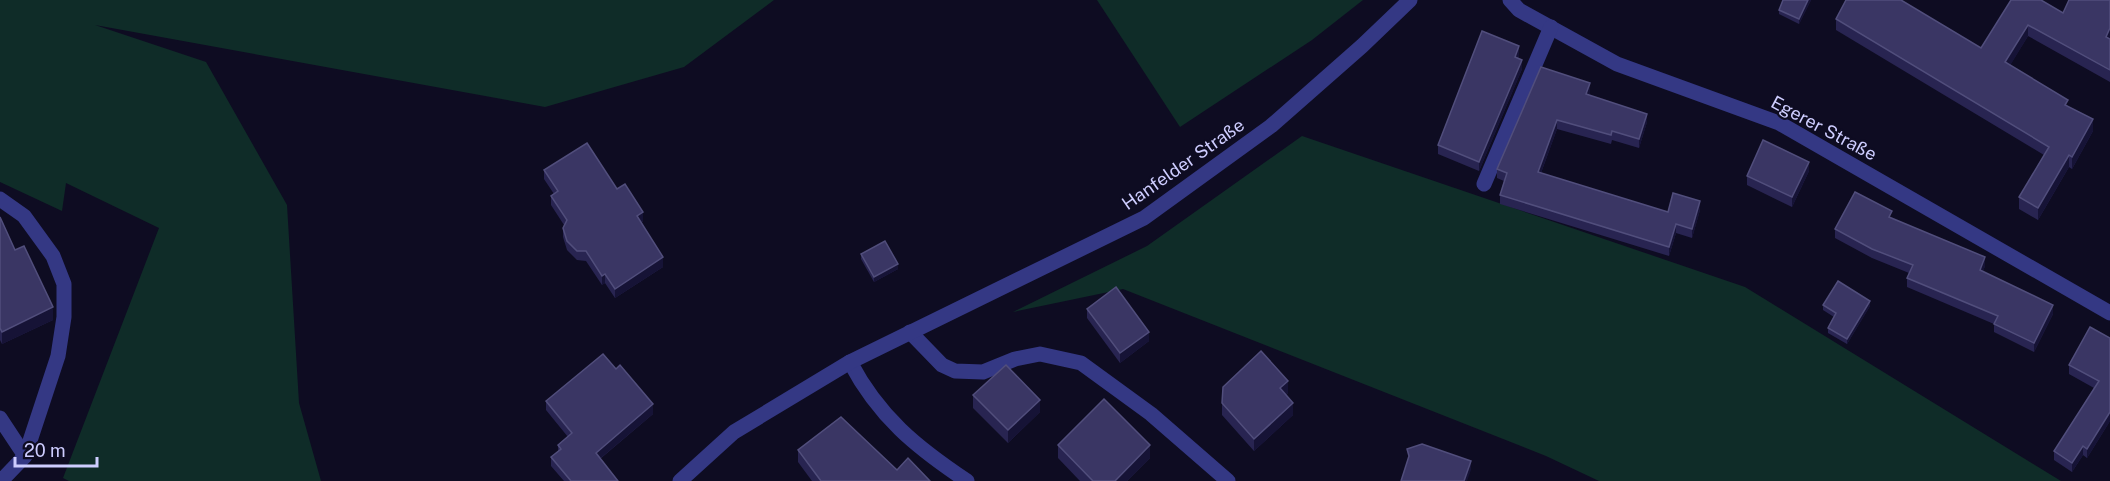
<svg xmlns="http://www.w3.org/2000/svg" width="2110" height="481" viewBox="0 0 2110 481" font-family="'Public Sans',sans-serif">
	<style>
		.green { fill: #0f2c28 }
		.lines { fill: none; stroke-linecap: round; stroke-linejoin: round }
		.minor { stroke: #343884; stroke-width: 15 }
		.wall { fill: #282451 }
		.shaded-wall { fill: #161336 }
		.building { fill: #3a3664; stroke: #514e7c; stroke-width: 1.5 }
		.labels { text-anchor: middle; dominant-baseline: central; stroke-width: 4.5; stroke-linejoin: round; paint-order: stroke }
		.street-label { font-size: 18px; fill: #cecdff; stroke: #0e0c22 }
	</style>
	<rect width="100%" height="100%" fill="#0e0c22"/>
	<g class="green">
		<path d="M 0,0 L 774,0 L 684,67 L 545,107 L 95,25 L 206,62 L 287,205 L 299,403 L 321,481 L 69,481 L 63,478 L 159,228 L 66,183 L 62,211 L 0,182 Z"/>
		<path d="M 1097,0 L 1363,0 L 1312,40 L 1180,127 Z"/>
		<path d="M 1302,136 L 1745,287 L 2061,481 L 1599,481 L 1546,456 L 1123,289 L 1013,312 L 1147,246 Z"/>
	</g>
	<g class="lines">
		<g class="minor">
			<path d="M 1510,0 L 1519,10 L 1617,64 L 1779,123 L 2110,313"/>
			<path d="M 1484,184 L 1551,27"/>
			<path d="M 0,199 L 24,216 L 53,256 L 64,284 L 64,317 L 58,356 L 25,456 L 1,481"/>
			<path d="M 910,332 L 942,365 L 955,371 L 983,372 L 1015,359 L 1040,354 L 1081,363 L 1151,414 L 1228,481"/>
			<path d="M 850,362 C 879,417 916,447 967,481"/>
			<path d="M 0,418 L 25,456"/>
			<path d="M 680,481 L 734,432 L 850,362 L 1144,218 L 1271,126 L 1362,46 L 1410,0"/>
		</g>
	</g>
	<g class="wall">
		<path d="M 1783,0 L 1811,0 L 1799,24 L 1779,14 L 1779,10 Z"/>
		<path d="M 2011,0 L 2063,13 L 2110,0 L 2110,82 L 2028,36 L 2010,65 L 2068,106 L 2093,131 L 2072,169 L 2069,167 L 2038,220 L 2019,209 L 2019,197 L 2044,155 L 1836,30 L 1836,19 L 1981,48 Z"/>
		<path d="M 1519,55 L 1518,58 L 1522,69 L 1479,171 L 1438,154 L 1438,145 Z"/>
		<path d="M 1590,92 L 1589,95 L 1647,122 L 1639,148 L 1612,140 L 1611,144 L 1557,129 L 1541,173 L 1668,212 L 1700,210 L 1692,238 L 1676,233 L 1669,256 L 1500,204 L 1500,195 L 1504,181 L 1497,178 L 1497,169 Z"/>
		<path d="M 544,170 L 617,189 L 643,221 L 641,223 L 663,267 L 615,298 L 605,283 L 602,285 L 586,261 L 577,260 L 567,250 L 563,237 L 563,228 L 564,225 L 551,205 L 551,196 L 554,194 L 544,179 Z"/>
		<path d="M 1809,171 L 1792,207 L 1747,185 L 1747,176 Z"/>
		<path d="M 0,217 L 15,250 L 53,320 L 2,344 L 0,340 Z"/>
		<path d="M 1892,219 L 1985,266 L 1983,271 L 2053,314 L 2034,352 L 1994,332 L 1994,324 L 1907,287 L 1907,278 L 1909,273 L 1872,258 L 1835,238 L 1835,229 Z"/>
		<path d="M 861,254 L 898,269 L 874,282 L 861,259 Z"/>
		<path d="M 1823,305 L 1870,306 L 1847,344 L 1828,333 L 1828,328 L 1834,317 L 1823,310 Z"/>
		<path d="M 1087,309 L 1149,341 L 1120,363 L 1087,318 Z"/>
		<path d="M 2110,338 L 2110,421 L 2087,458 L 2083,455 L 2072,472 L 2054,460 L 2054,451 L 2094,388 L 2069,374 L 2069,365 Z"/>
		<path d="M 1288,393 L 1286,395 L 1293,415 L 1254,451 L 1222,415 L 1222,403 Z"/>
		<path d="M 973,395 L 1040,412 L 1008,443 L 973,408 Z"/>
		<path d="M 546,401 L 653,414 L 600,459 L 618,481 L 564,481 L 551,466 L 551,457 L 558,451 L 558,445 L 568,437 L 546,410 Z"/>
		<path d="M 1058,445 L 1150,458 L 1127,481 L 1080,481 L 1058,458 Z"/>
		<path d="M 798,450 L 897,470 L 930,481 L 812,481 L 798,462 Z"/>
	</g>
	<g class="shaded-wall">
		<path d="M 1808,0 L 1811,0 L 1799,24 L 1799,19 Z"/>
		<path d="M 2028,25 L 2028,36 L 2005,74 L 2005,62 Z"/>
		<path d="M 2110,28 L 2110,40 L 2106,37 Z"/>
		<path d="M 1519,46 L 1519,55 L 1515,67 L 1515,57 Z"/>
		<path d="M 1522,60 L 1522,69 L 1479,171 L 1479,162 Z"/>
		<path d="M 1590,83 L 1590,92 L 1586,103 L 1586,94 Z"/>
		<path d="M 1647,114 L 1647,122 L 1639,148 L 1639,139 Z"/>
		<path d="M 2093,119 L 2093,131 L 2072,169 L 2072,157 Z"/>
		<path d="M 1557,120 L 1557,129 L 1538,181 L 1538,172 Z"/>
		<path d="M 2069,155 L 2069,167 L 2038,220 L 2038,208 Z"/>
		<path d="M 1809,162 L 1809,171 L 1792,207 L 1792,197 Z"/>
		<path d="M 1700,201 L 1700,210 L 1692,238 L 1692,229 Z"/>
		<path d="M 643,212 L 643,221 L 637,226 L 637,216 Z"/>
		<path d="M 1676,224 L 1676,233 L 1669,256 L 1669,247 Z"/>
		<path d="M 663,257 L 663,267 L 615,298 L 615,289 Z"/>
		<path d="M 1985,257 L 1985,266 L 1980,279 L 1980,270 Z"/>
		<path d="M 898,264 L 898,269 L 874,282 L 874,277 Z"/>
		<path d="M 605,274 L 605,283 L 602,285 L 602,276 Z"/>
		<path d="M 1870,301 L 1870,306 L 1847,344 L 1847,339 Z"/>
		<path d="M 2053,305 L 2053,314 L 2034,352 L 2034,343 Z"/>
		<path d="M 53,307 L 53,320 L 2,344 L 2,332 Z"/>
		<path d="M 1149,332 L 1149,341 L 1120,363 L 1120,353 Z"/>
		<path d="M 1288,381 L 1288,393 L 1280,401 L 1280,388 Z"/>
		<path d="M 1040,400 L 1040,412 L 1008,443 L 1008,430 Z"/>
		<path d="M 1293,403 L 1293,415 L 1254,451 L 1254,439 Z"/>
		<path d="M 653,404 L 653,414 L 596,462 L 596,453 Z"/>
		<path d="M 2110,412 L 2110,421 L 2087,458 L 2087,449 Z"/>
		<path d="M 1150,445 L 1150,458 L 1127,481 L 1115,481 Z"/>
		<path d="M 2083,446 L 2083,455 L 2072,472 L 2072,463 Z"/>
		<path d="M 1471,461 L 1471,470 L 1467,481 L 1464,481 Z"/>
	</g>
	<g class="building">
		<path d="M 1783,0 L 1808,0 L 1799,19 L 1779,10 Z"/>
		<path d="M 1846,0 L 1901,0 L 1981,48 L 2011,0 L 2041,0 L 2063,13 L 2069,0 L 2110,0 L 2110,28 L 2106,37 L 2110,39 L 2110,70 L 2028,25 L 2005,62 L 2068,100 L 2065,105 L 2093,119 L 2072,157 L 2069,155 L 2038,208 L 2019,197 L 2049,147 L 1836,19 Z"/>
		<path d="M 1482,31 L 1519,46 L 1515,57 L 1522,60 L 1479,162 L 1438,145 Z"/>
		<path d="M 1541,67 L 1590,83 L 1586,94 L 1647,114 L 1639,139 L 1612,131 L 1611,135 L 1557,120 L 1538,172 L 1668,212 L 1673,193 L 1700,201 L 1692,229 L 1676,224 L 1669,247 L 1500,195 L 1507,173 L 1497,169 Z"/>
		<path d="M 1763,140 L 1809,162 L 1792,197 L 1747,176 Z"/>
		<path d="M 587,143 L 617,189 L 625,184 L 643,212 L 637,216 L 663,257 L 615,289 L 605,274 L 602,276 L 586,251 L 577,251 L 567,241 L 563,228 L 567,220 L 551,196 L 558,191 L 544,170 Z"/>
		<path d="M 1855,192 L 1892,211 L 1889,217 L 1985,257 L 1980,270 L 2053,305 L 2034,343 L 1994,324 L 1998,316 L 1907,278 L 1913,265 L 1872,249 L 1835,229 Z"/>
		<path d="M 0,217 L 15,250 L 24,246 L 53,307 L 2,332 L 0,328 Z"/>
		<path d="M 885,241 L 898,264 L 874,277 L 861,254 Z"/>
		<path d="M 1838,281 L 1870,301 L 1847,339 L 1828,328 L 1836,313 L 1823,305 Z"/>
		<path d="M 1116,287 L 1149,332 L 1120,353 L 1087,309 Z"/>
		<path d="M 2090,327 L 2110,338 L 2110,412 L 2087,449 L 2083,446 L 2072,463 L 2054,451 L 2099,381 L 2069,365 Z"/>
		<path d="M 1261,351 L 1288,381 L 1280,388 L 1293,403 L 1254,439 L 1222,403 L 1223,387 Z"/>
		<path d="M 603,354 L 616,369 L 620,365 L 653,404 L 596,453 L 618,481 L 571,481 L 551,457 L 561,449 L 558,445 L 572,433 L 546,401 Z"/>
		<path d="M 1006,365 L 1040,400 L 1008,430 L 973,395 Z"/>
		<path d="M 1104,399 L 1150,445 L 1115,481 L 1093,481 L 1058,445 Z"/>
		<path d="M 841,417 L 897,470 L 908,458 L 930,481 L 821,481 L 798,450 Z"/>
		<path d="M 1422,444 L 1471,461 L 1464,481 L 1401,481 L 1409,456 L 1407,449 Z"/>
	</g>
	<g class="labels">
		<g class="street-label">
			<text transform="translate(1824 128) rotate(28)">Egerer Straße</text>
			<text transform="translate(1183 164) rotate(-35)">Hanfelder Straße</text>
		</g>
	</g>
	<path d="M15 457v9h82v-9" fill="none" stroke="#cecdff" stroke-width="3"/>
	<text x="24" y="457" font-size="18" fill="#cecdff" stroke="#0e0c22" stroke-width="4.5" paint-order="stroke">20 m</text>
</svg>
